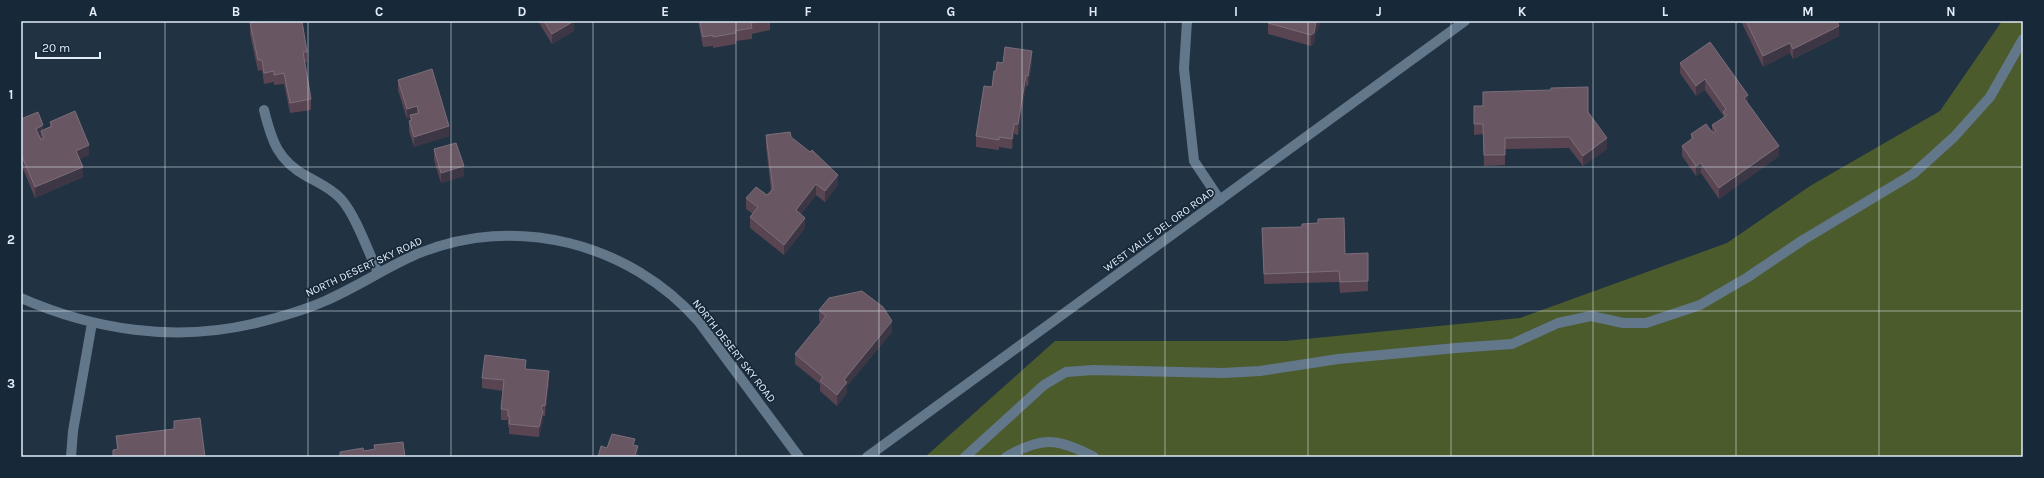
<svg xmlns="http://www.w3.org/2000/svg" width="2044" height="478" viewBox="0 0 2044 478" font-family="Karla,sans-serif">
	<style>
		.green { fill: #4c5b2c }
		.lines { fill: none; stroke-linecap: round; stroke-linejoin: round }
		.minor { stroke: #63778a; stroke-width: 10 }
		.wall { fill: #594552 }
		.shaded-wall { fill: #3d3644 }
		.building { fill: #685763; stroke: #7b6e7b }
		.grid { fill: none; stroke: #e1ecf8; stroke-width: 1; stroke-opacity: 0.55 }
		.labels { text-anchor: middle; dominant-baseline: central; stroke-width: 3.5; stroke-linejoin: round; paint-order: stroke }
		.street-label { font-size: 11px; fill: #e1ecf8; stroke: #172839 }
		.neatline { fill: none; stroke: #e1ecf8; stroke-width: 1.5 }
		.grid-label { font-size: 13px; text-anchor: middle; font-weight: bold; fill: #e1ecf8 }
	</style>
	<rect width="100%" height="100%" fill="#213243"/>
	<path class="green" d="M 2002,21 L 2023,21 L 2023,457 L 925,457 L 1055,341 L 1285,341 L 1520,318 L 1727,243 L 1810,186 L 1940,111 Z"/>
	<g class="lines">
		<g class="minor">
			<path d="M 1187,21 L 1184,69 L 1194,161 L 1220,200"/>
			<path d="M 264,110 C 272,142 278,161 308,177 C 319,183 332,189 341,199 C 355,214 369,253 378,273"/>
			<path d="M 21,298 C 94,330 174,342 252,324 C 277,318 302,311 325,301 C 357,287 385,268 417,254 C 515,213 630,243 699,322 L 799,457"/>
			<path d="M 71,457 L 73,431 L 92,323"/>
			<path d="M 867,457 L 1465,21"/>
			<path d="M 965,457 L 1044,385 L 1066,372 L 1093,370 L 1223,373 L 1260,371 L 1338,359 L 1456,348 L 1512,344 L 1558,323 L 1591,316 L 1623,323 L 1646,323 L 1700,305 L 1748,277 L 1803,240 L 1913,174 L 1954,137 L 1990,97 L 2023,39"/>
			<path d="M 1006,457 C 1042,436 1058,438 1094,457"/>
		</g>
	</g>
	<g class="wall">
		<path d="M 538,21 L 574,21 L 574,31 L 552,44 Z"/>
		<path d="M 698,21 L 770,21 L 770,30 L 752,34 L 752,39 L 736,41 L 736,44 L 713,48 L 713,46 L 703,47 Z"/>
		<path d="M 1269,21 L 1320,21 L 1318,30 L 1316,31 L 1314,44 L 1311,46 L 1268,34 L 1268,23 Z"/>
		<path d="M 1741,21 L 1837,21 L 1839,36 L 1793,59 L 1790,53 L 1763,67 Z"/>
		<path d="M 250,23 L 307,52 L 307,62 L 305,63 L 311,99 L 311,110 L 290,113 L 284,84 L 274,85 L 274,82 L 264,84 L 262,70 L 258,71 L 250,34 Z"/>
		<path d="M 1032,62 L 1028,86 L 1026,86 L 1018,135 L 1014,134 L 1012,149 L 999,147 L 999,150 L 976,147 L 976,136 L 992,87 L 996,71 L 1003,63 Z"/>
		<path d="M 1680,63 L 1748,103 L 1779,156 L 1719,199 L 1701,173 L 1696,176 L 1682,156 L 1682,146 L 1691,140 L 1691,134 L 1712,132 L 1712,125 L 1723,118 L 1723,115 L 1705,90 L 1696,96 L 1680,73 Z"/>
		<path d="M 398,80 L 449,136 L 414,147 L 409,131 L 409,121 L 410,121 L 410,118 L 407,119 L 398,90 Z"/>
		<path d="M 1474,106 L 1588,112 L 1607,149 L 1583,166 L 1569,148 L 1505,149 L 1505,165 L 1484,166 L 1483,134 L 1474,135 Z"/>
		<path d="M 21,119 L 43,130 L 50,127 L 50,122 L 89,155 L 80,159 L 83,177 L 35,198 L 21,164 Z"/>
		<path d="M 766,135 L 791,137 L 838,185 L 825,202 L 816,195 L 801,214 L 805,228 L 784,255 L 750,228 L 750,217 L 753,214 L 746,209 L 746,198 L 767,195 L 771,190 L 766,146 Z"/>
		<path d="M 434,149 L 464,176 L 441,183 L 434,160 Z"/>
		<path d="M 1318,219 L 1345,254 L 1368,253 L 1368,291 L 1340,293 L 1339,282 L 1264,284 L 1262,228 L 1302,227 L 1318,223 Z"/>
		<path d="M 819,310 L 892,332 L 847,386 L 847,393 L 837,406 L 820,391 L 820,384 L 795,364 L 795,354 L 821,322 L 819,321 Z"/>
		<path d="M 526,369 L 549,382 L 545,416 L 543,416 L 543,421 L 539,437 L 509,434 L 509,427 L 508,427 L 508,420 L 501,420 L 501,409 L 503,391 L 482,388 L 482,378 Z"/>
		<path d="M 174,421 L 205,457 L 113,457 L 113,450 L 117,450 L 116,436 L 174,429 Z"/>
	</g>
	<g class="shaded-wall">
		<path d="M 574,21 L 574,31 L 552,44 L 552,34 Z"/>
		<path d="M 1316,21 L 1320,21 L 1320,24 L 1318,30 L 1316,31 L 1314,44 L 1311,46 L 1311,35 Z"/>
		<path d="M 1839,26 L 1839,36 L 1793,59 L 1793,49 Z"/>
		<path d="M 1790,43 L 1790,53 L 1763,67 L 1763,56 Z"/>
		<path d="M 1032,51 L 1032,62 L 1028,86 L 1028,76 Z"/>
		<path d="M 1026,75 L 1026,86 L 1018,135 L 1018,124 Z"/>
		<path d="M 1705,79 L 1705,90 L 1696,96 L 1696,86 Z"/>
		<path d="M 1748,95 L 1748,105 L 1744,98 Z"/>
		<path d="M 417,106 L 417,116 L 410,115 L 410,118 L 407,119 L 407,109 Z"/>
		<path d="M 1014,124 L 1014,134 L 1012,149 L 1012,139 Z"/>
		<path d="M 43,125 L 43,136 L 41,131 L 41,137 L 36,139 L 36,129 Z"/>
		<path d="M 449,126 L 449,136 L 414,147 L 414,137 Z"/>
		<path d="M 1607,138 L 1607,149 L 1583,166 L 1583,156 Z"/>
		<path d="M 89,145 L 89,155 L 76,161 L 76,151 Z"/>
		<path d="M 1779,146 L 1779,156 L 1719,199 L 1719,188 Z"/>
		<path d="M 1701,163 L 1701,173 L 1696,176 L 1696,166 Z"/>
		<path d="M 464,166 L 464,176 L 441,183 L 441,173 Z"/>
		<path d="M 83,167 L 83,177 L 35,198 L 35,187 Z"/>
		<path d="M 838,175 L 838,185 L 825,202 L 825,191 Z"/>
		<path d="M 816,184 L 816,195 L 796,221 L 796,210 Z"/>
		<path d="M 805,218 L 805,228 L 784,255 L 784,245 Z"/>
		<path d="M 892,321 L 892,332 L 847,386 L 847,393 L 837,406 L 837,395 L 844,380 Z"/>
		<path d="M 549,371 L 549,382 L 545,416 L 545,406 Z"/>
		<path d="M 542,405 L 542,416 L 543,411 L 543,421 L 539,437 L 539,427 Z"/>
		<path d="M 638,446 L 638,456 L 635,455 Z"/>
	</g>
	<g class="building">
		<path d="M 264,21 L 302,21 L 307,52 L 303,52 L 311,99 L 290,103 L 284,73 L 274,75 L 274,71 L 264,73 L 262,60 L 258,60 L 250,23 Z"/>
		<path d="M 544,21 L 574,21 L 552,34 Z"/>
		<path d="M 700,21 L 764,21 L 751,23 L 752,28 L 735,31 L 736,33 L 713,37 L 713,35 L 703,37 Z"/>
		<path d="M 1269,21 L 1316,21 L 1314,33 L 1311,35 L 1268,23 Z"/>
		<path d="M 1746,21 L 1837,21 L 1839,26 L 1793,49 L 1790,43 L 1763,56 Z"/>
		<path d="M 1710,42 L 1748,95 L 1744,98 L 1779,146 L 1719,188 L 1701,163 L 1696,166 L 1682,146 L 1693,138 L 1691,134 L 1706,124 L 1713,133 L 1716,131 L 1712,125 L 1726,116 L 1723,112 L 1726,109 L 1705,79 L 1696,86 L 1680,63 Z"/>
		<path d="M 1005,47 L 1032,51 L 1028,76 L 1026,75 L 1018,124 L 1014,124 L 1012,139 L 999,137 L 999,140 L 976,136 L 984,86 L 992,87 L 994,71 L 996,71 L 997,62 L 1003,63 Z"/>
		<path d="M 432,69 L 449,126 L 414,137 L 409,121 L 412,120 L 410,115 L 419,113 L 417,106 L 407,109 L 398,80 Z"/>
		<path d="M 1588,87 L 1588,112 L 1607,138 L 1583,156 L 1569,137 L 1505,138 L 1505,155 L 1484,155 L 1483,124 L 1474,124 L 1474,106 L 1483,106 L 1483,92 L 1551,90 L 1551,88 Z"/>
		<path d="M 75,111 L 89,145 L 76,151 L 83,167 L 35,187 L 21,154 L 21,119 L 38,112 L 43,125 L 36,129 L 41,140 L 44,138 L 41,131 L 52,126 L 50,122 Z"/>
		<path d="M 790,132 L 791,137 L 810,152 L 812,150 L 838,175 L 825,191 L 816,184 L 796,210 L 805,218 L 784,245 L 750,217 L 758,207 L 746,198 L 756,187 L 767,195 L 773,189 L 766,135 Z"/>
		<path d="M 456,143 L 464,166 L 441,173 L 434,149 Z"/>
		<path d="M 1344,218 L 1345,254 L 1368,253 L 1368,281 L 1340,282 L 1339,271 L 1264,274 L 1262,228 L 1302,227 L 1302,224 L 1318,223 L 1318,219 Z"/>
		<path d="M 862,291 L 883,307 L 892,321 L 844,380 L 847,382 L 837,395 L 820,381 L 823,377 L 795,354 L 826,316 L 819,310 L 829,298 Z"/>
		<path d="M 485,355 L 526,360 L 525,369 L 549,371 L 545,406 L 542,405 L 541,409 L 543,411 L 539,427 L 509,424 L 510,417 L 508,416 L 508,410 L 501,409 L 504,380 L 482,378 Z"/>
		<path d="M 200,418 L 205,457 L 113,457 L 113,450 L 118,449 L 116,436 L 174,429 L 174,421 Z"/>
		<path d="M 612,434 L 635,439 L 633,445 L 638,446 L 635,455 L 643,457 L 598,457 L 601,446 L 607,448 Z"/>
		<path d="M 403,442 L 405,457 L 340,457 L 340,452 L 363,448 L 364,451 L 375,449 L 374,445 Z"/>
	</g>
	<path class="grid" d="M 165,21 L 165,457M 308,21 L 308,457M 451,21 L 451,457M 593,21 L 593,457M 736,21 L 736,457M 879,21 L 879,457M 1022,21 L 1022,457M 1165,21 L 1165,457M 1308,21 L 1308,457M 1451,21 L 1451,457M 1593,21 L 1593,457M 1736,21 L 1736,457M 1879,21 L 1879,457M 21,167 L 2023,167M 21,311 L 2023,311"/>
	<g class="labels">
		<g class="street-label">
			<text transform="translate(1159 230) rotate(-36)">WEST VALLE DEL ORO ROAD</text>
			<text transform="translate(364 267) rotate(-25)">NORTH DESERT SKY ROAD</text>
			<text transform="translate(734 351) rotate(52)">NORTH DESERT SKY ROAD</text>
		</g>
	</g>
	<rect width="2044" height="478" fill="none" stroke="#172839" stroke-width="44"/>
	<path d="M36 52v6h64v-6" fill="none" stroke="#e1ecf8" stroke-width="2"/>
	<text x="42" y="52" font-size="12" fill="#e1ecf8" stroke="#172839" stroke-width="3" paint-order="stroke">20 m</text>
	<rect x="22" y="22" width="2000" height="434" class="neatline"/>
	<g class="grid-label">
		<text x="93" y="16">A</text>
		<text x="236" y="16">B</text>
		<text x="379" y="16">C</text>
		<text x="522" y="16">D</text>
		<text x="665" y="16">E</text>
		<text x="808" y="16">F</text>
		<text x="951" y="16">G</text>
		<text x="1093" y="16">H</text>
		<text x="1236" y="16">I</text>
		<text x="1379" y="16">J</text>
		<text x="1522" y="16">K</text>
		<text x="1665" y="16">L</text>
		<text x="1808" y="16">M</text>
		<text x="1951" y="16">N</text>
		<text x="11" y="99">1</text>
		<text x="11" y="244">2</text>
		<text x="11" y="388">3</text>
	</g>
</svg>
